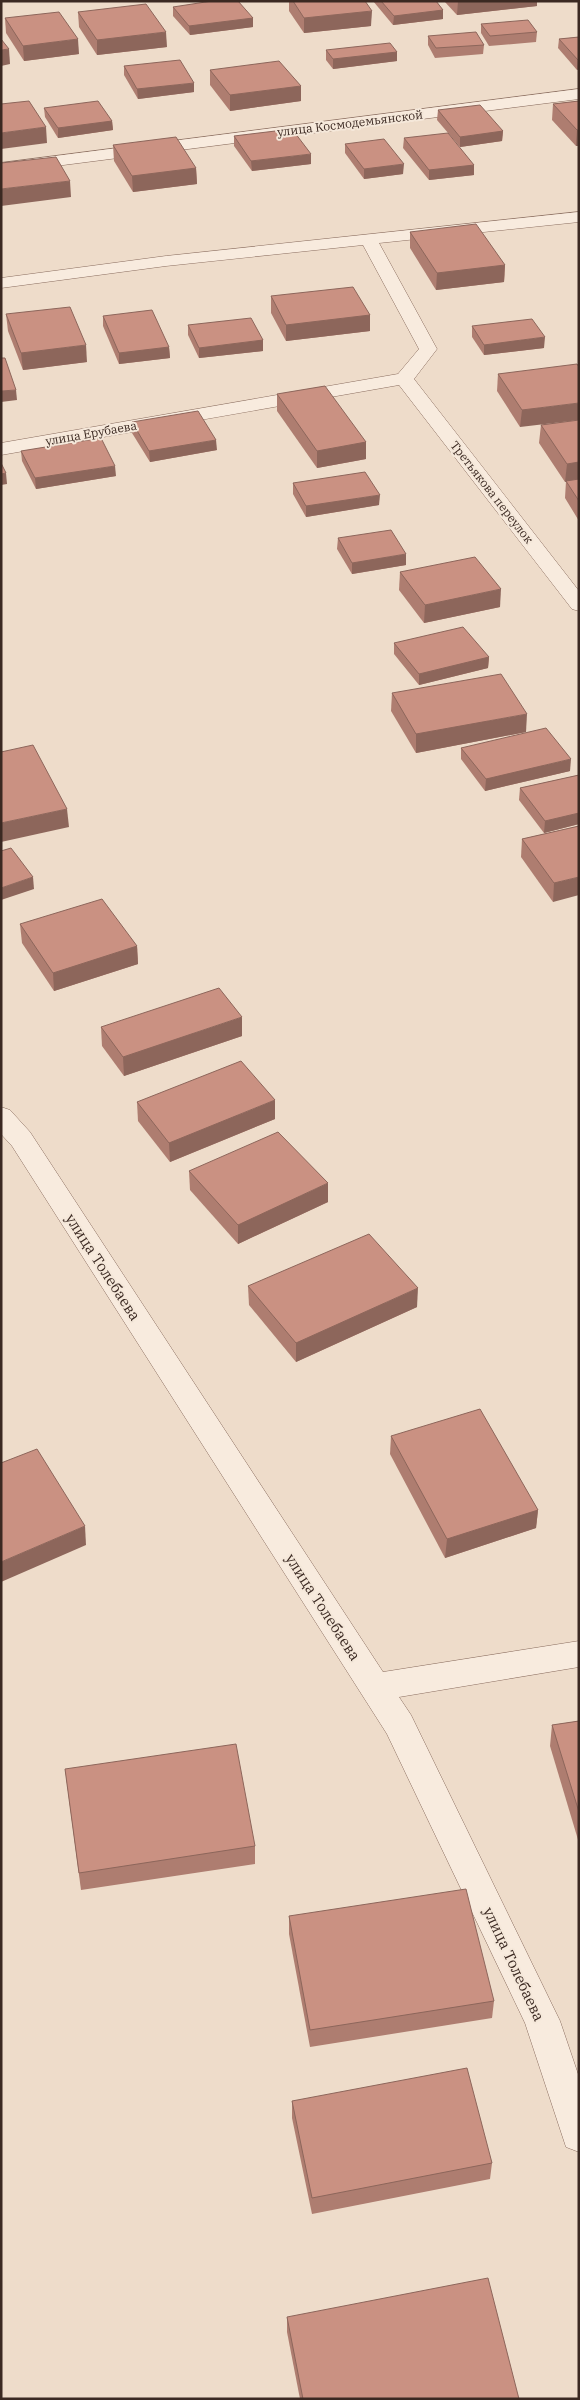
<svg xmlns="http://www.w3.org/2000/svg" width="580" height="2400" viewBox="0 0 580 2400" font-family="'IBM Plex Serif',serif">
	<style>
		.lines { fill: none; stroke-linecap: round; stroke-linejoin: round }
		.minor-casing { stroke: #8a6d5f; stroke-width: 1 }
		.minor { fill: #f8ebde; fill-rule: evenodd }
		.wall { fill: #ae7d70 }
		.shaded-wall { fill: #8d665b }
		.building { fill: #ca9182; stroke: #8d665b }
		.labels { text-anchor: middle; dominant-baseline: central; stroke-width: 4; stroke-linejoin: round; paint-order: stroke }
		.far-street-label { font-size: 12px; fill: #3b2922; stroke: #f5e8da }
		.street-label { font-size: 15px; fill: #3b2922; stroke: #f5e8da }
	</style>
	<rect width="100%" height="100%" fill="#eedcca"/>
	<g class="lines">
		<g class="minor-casing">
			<g id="minor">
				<path d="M 579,89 L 579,99 L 1,173 L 1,163 Z"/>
				<path d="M 579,212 L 579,222 L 379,243 L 437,349 L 414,379 L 579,591 L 579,611 L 572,609 L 399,385 L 1,455 L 1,443 L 398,374 L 419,349 L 363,245 L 166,266 L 1,288 L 1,278 L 166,256 Z"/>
				<path d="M 1,1107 L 10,1110 L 30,1132 L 383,1672 L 579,1641 L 579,1667 L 399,1697 L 411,1715 L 560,2021 L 579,2077 L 579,2152 L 566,2147 L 525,2023 L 387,1734 L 12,1146 L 1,1134 Z"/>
			</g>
		</g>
		<use href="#minor" class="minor"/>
	</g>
	<g class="wall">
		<path d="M 289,1 L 365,1 L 371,26 L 304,33 L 289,11 Z"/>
		<path d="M 373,1 L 436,1 L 443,10 L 443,19 L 393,25 Z"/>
		<path d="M 444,1 L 537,1 L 537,6 L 457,15 Z"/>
		<path d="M 173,7 L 253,18 L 253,27 L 190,35 L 173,16 Z"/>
		<path d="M 78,12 L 167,47 L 97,55 L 79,27 Z"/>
		<path d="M 5,18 L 79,54 L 24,61 L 6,33 Z"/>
		<path d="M 481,24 L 537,32 L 536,42 L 489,46 L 481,33 Z"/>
		<path d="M 428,36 L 484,45 L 483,54 L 435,58 L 428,45 Z"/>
		<path d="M 579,37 L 579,69 L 577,70 L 558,48 L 559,39 Z"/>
		<path d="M 326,50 L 397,52 L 397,61 L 333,69 L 326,60 Z"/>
		<path d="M 124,66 L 194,92 L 138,99 L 124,75 Z"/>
		<path d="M 210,70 L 301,86 L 301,101 L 230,111 L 210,85 Z"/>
		<path d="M 579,101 L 579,146 L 576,146 L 552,120 L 553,104 Z"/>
		<path d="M 44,108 L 112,121 L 113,130 L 58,138 L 45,117 Z"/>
		<path d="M 438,110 L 503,131 L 502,141 L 460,147 L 437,120 Z"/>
		<path d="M 234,136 L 311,164 L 252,171 L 234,146 Z"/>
		<path d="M 404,138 L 474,165 L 474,175 L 429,180 L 403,148 Z"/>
		<path d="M 345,144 L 403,174 L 364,179 L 345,153 Z"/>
		<path d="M 113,145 L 196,168 L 197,184 L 133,192 L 114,161 Z"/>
		<path d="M 410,232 L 505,265 L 504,282 L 436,290 L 410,248 Z"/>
		<path d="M 271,296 L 370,315 L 370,331 L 286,341 L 271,313 Z"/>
		<path d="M 6,314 L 87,362 L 23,370 L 8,331 Z"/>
		<path d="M 103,316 L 169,347 L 170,358 L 119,364 L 103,326 Z"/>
		<path d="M 188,325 L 263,340 L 263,351 L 199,358 L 188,335 Z"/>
		<path d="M 472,326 L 544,348 L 484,355 L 472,337 Z"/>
		<path d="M 579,367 L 520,427 L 497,391 L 498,374 Z"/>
		<path d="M 277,394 L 366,442 L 366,459 L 317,468 L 277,411 Z"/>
		<path d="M 579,420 L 579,521 L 565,498 L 566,481 L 565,482 L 539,443 L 541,425 Z"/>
		<path d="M 132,422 L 217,450 L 150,462 L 132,433 Z"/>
		<path d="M 21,451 L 116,476 L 36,489 L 22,461 Z"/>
		<path d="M 293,483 L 379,505 L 306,517 L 293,494 Z"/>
		<path d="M 338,538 L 406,565 L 352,574 L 337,549 Z"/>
		<path d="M 400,572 L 500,607 L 424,623 L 399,590 Z"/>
		<path d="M 394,643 L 489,657 L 488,668 L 419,685 L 394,654 Z"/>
		<path d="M 392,693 L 526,732 L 416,753 L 391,711 Z"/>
		<path d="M 461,748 L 570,771 L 485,791 L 461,759 Z"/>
		<path d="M 579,775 L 579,824 L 544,833 L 519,800 L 520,788 Z"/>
		<path d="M 579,826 L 553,902 L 521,857 L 522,839 Z"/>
		<path d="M 20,924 L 137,946 L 138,964 L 54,991 L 22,943 Z"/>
		<path d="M 101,1027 L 242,1036 L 124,1076 L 102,1046 Z"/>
		<path d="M 137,1102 L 275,1119 L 170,1162 L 138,1121 Z"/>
		<path d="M 189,1171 L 328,1202 L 238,1244 L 190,1190 Z"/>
		<path d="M 248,1286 L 417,1307 L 296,1362 L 249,1305 Z"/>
		<path d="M 391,1436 L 538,1510 L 536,1528 L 445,1558 L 390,1454 Z"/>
		<path d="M 579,1721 L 579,1843 L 550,1746 L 552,1725 Z"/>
		<path d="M 65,1769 L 255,1846 L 255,1864 L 81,1890 Z"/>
		<path d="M 289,1916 L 494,2001 L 492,2018 L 310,2047 L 289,1934 Z"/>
		<path d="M 292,2101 L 492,2163 L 490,2179 L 312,2214 L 292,2118 Z"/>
		<path d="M 287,2317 L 519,2399 L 300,2399 L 287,2332 Z"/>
	</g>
	<g class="shaded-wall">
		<path d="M 458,1 L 537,1 L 537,6 L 457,15 Z"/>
		<path d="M 443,10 L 443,19 L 393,25 L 394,16 Z"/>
		<path d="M 372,11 L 371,26 L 304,33 L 304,18 Z"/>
		<path d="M 253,18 L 253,27 L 190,35 L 189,26 Z"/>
		<path d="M 166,32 L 167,47 L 97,55 L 97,40 Z"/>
		<path d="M 78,39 L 79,54 L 24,61 L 23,46 Z"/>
		<path d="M 9,49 L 10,64 L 1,66 L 1,50 Z"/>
		<path d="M 397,52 L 397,61 L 333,69 L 333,59 Z"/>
		<path d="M 578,60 L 579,60 L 579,69 L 577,70 Z"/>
		<path d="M 194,83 L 194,92 L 138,99 L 137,89 Z"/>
		<path d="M 301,86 L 301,101 L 230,111 L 230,95 Z"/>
		<path d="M 112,121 L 113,130 L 58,138 L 58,128 Z"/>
		<path d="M 46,127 L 47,143 L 1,149 L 1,133 Z"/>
		<path d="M 577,130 L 579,130 L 579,146 L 576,146 Z"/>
		<path d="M 503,131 L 502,141 L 460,147 L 460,137 Z"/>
		<path d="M 311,154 L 311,164 L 252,171 L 251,161 Z"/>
		<path d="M 404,164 L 403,174 L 364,179 L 364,169 Z"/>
		<path d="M 474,165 L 474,175 L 429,180 L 429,170 Z"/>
		<path d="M 196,168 L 197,184 L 133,192 L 132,176 Z"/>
		<path d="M 70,181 L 71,197 L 1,206 L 1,189 Z"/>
		<path d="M 505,265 L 504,282 L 436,290 L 437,273 Z"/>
		<path d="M 370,315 L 370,331 L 286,341 L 286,325 Z"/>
		<path d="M 545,337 L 544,348 L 484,355 L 484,345 Z"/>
		<path d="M 263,340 L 263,351 L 199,358 L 199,348 Z"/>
		<path d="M 86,345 L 87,362 L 23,370 L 21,353 Z"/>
		<path d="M 169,347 L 170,358 L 119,364 L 119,353 Z"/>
		<path d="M 16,390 L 17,400 L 1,402 L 1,391 Z"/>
		<path d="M 579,403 L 579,420 L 520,427 L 522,410 Z"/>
		<path d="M 216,440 L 217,450 L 150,462 L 149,451 Z"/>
		<path d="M 366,442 L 366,459 L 317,468 L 317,451 Z"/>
		<path d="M 579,462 L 579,480 L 565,482 L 567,464 Z"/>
		<path d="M 115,466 L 116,476 L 36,489 L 35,478 Z"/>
		<path d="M 6,473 L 7,484 L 1,485 L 1,474 Z"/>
		<path d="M 380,495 L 379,505 L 306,517 L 306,506 Z"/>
		<path d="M 406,554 L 406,565 L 352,574 L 352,563 Z"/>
		<path d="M 501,589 L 500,607 L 424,623 L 425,605 Z"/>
		<path d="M 489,657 L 488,668 L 419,685 L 419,674 Z"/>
		<path d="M 527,714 L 526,732 L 416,753 L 416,734 Z"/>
		<path d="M 571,759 L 570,771 L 485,791 L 486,779 Z"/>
		<path d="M 67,809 L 69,827 L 1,842 L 1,823 Z"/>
		<path d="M 579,813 L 579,824 L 544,833 L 545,821 Z"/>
		<path d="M 33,877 L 34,889 L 1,900 L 1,888 Z"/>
		<path d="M 579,877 L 579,895 L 553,902 L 554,883 Z"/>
		<path d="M 137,946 L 138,964 L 54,991 L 53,973 Z"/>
		<path d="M 242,1017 L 242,1036 L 124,1076 L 123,1057 Z"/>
		<path d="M 275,1100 L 275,1119 L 170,1162 L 169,1143 Z"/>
		<path d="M 328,1183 L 328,1202 L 238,1244 L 238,1225 Z"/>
		<path d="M 418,1288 L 417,1307 L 296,1362 L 296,1343 Z"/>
		<path d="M 538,1510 L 536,1528 L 445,1558 L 447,1539 Z"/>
		<path d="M 85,1526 L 86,1545 L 1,1582 L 1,1562 Z"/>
	</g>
	<g class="building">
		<path d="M 212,1 L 238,1 L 253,18 L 189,26 L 173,7 Z"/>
		<path d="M 293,1 L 365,1 L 372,11 L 304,18 Z"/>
		<path d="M 381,1 L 436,1 L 443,10 L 394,16 Z"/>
		<path d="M 146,4 L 166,32 L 97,40 L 78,12 Z"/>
		<path d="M 59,12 L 78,39 L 23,46 L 5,18 Z"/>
		<path d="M 528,20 L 537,32 L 490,36 L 481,24 Z"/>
		<path d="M 476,32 L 484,45 L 436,48 L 428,36 Z"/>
		<path d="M 579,37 L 579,60 L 578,60 L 559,39 Z"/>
		<path d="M 1,39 L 9,49 L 1,50 Z"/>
		<path d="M 390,43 L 397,52 L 333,59 L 326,50 Z"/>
		<path d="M 180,60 L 194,83 L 137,89 L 124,66 Z"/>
		<path d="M 279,61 L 301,86 L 230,95 L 210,70 Z"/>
		<path d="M 29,101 L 46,127 L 1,133 L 1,104 Z"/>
		<path d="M 98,101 L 112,121 L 58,128 L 44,108 Z"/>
		<path d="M 579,101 L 579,130 L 577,130 L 553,104 Z"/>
		<path d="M 480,105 L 503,131 L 460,137 L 438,110 Z"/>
		<path d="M 292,129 L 311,154 L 251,161 L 234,136 Z"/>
		<path d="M 448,133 L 474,165 L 429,170 L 404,138 Z"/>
		<path d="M 176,137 L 196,168 L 132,176 L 113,145 Z"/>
		<path d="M 384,139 L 404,164 L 364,169 L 345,144 Z"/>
		<path d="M 56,157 L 70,181 L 1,189 L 1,163 Z"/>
		<path d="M 476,224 L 505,265 L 437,273 L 410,232 Z"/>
		<path d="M 353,287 L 370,315 L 286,325 L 271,296 Z"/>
		<path d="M 70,307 L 86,345 L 21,353 L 6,314 Z"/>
		<path d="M 152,310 L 169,347 L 119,353 L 103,316 Z"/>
		<path d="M 251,318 L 263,340 L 199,348 L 188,325 Z"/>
		<path d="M 532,319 L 545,337 L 484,345 L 472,326 Z"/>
		<path d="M 1,358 L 5,358 L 16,390 L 1,391 Z"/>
		<path d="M 577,364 L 579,367 L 579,403 L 522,410 L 498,374 Z"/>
		<path d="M 325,386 L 366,442 L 317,451 L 277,394 Z"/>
		<path d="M 198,411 L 216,440 L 149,451 L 132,422 Z"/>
		<path d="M 579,420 L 579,462 L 567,464 L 541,425 Z"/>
		<path d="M 101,438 L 115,466 L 35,478 L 21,451 Z"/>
		<path d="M 1,463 L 6,473 L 1,474 Z"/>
		<path d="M 365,472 L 380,495 L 306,506 L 293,483 Z"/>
		<path d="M 579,479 L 579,501 L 566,481 Z"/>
		<path d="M 391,530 L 406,554 L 352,563 L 338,538 Z"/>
		<path d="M 475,557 L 501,589 L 425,605 L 400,572 Z"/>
		<path d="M 463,627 L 489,657 L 419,674 L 394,643 Z"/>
		<path d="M 501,674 L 527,714 L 416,734 L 392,693 Z"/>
		<path d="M 546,728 L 571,759 L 486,779 L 461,748 Z"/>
		<path d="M 33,745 L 67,809 L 1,823 L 1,752 Z"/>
		<path d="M 579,775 L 579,813 L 545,821 L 520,788 Z"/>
		<path d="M 579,826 L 579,877 L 554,883 L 522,839 Z"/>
		<path d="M 11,848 L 33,877 L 1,888 L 1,851 Z"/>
		<path d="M 102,899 L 137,946 L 53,973 L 20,924 Z"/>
		<path d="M 219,988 L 242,1017 L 123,1057 L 101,1027 Z"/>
		<path d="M 241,1061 L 275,1100 L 169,1143 L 137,1102 Z"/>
		<path d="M 278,1132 L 328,1183 L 238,1225 L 189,1171 Z"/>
		<path d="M 369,1234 L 418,1288 L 296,1343 L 248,1286 Z"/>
		<path d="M 480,1409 L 538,1510 L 447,1539 L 391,1436 Z"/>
		<path d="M 37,1449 L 85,1526 L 1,1562 L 1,1463 Z"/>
		<path d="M 579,1721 L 579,1812 L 552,1725 Z"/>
		<path d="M 236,1744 L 255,1846 L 79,1873 L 65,1769 Z"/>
		<path d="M 466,1889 L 494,2001 L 310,2030 L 289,1916 Z"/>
		<path d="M 467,2068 L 492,2163 L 312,2198 L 292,2101 Z"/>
		<path d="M 488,2278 L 519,2399 L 303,2399 L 287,2317 Z"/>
	</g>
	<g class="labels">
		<g class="far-street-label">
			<text transform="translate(350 123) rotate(-7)">улица Космодемьянской</text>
			<text transform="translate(91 433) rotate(-10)">улица Ерубаева</text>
			<text transform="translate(492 492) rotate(52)">Третьякова переулок</text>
		</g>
		<g class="street-label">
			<text transform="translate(103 1267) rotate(57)">улица Толебаева</text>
			<text transform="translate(323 1607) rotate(57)">улица Толебаева</text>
			<text transform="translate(514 1964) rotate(65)">улица Толебаева</text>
		</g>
	</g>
	<rect width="580" height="2400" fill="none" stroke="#3b2922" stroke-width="5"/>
</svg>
